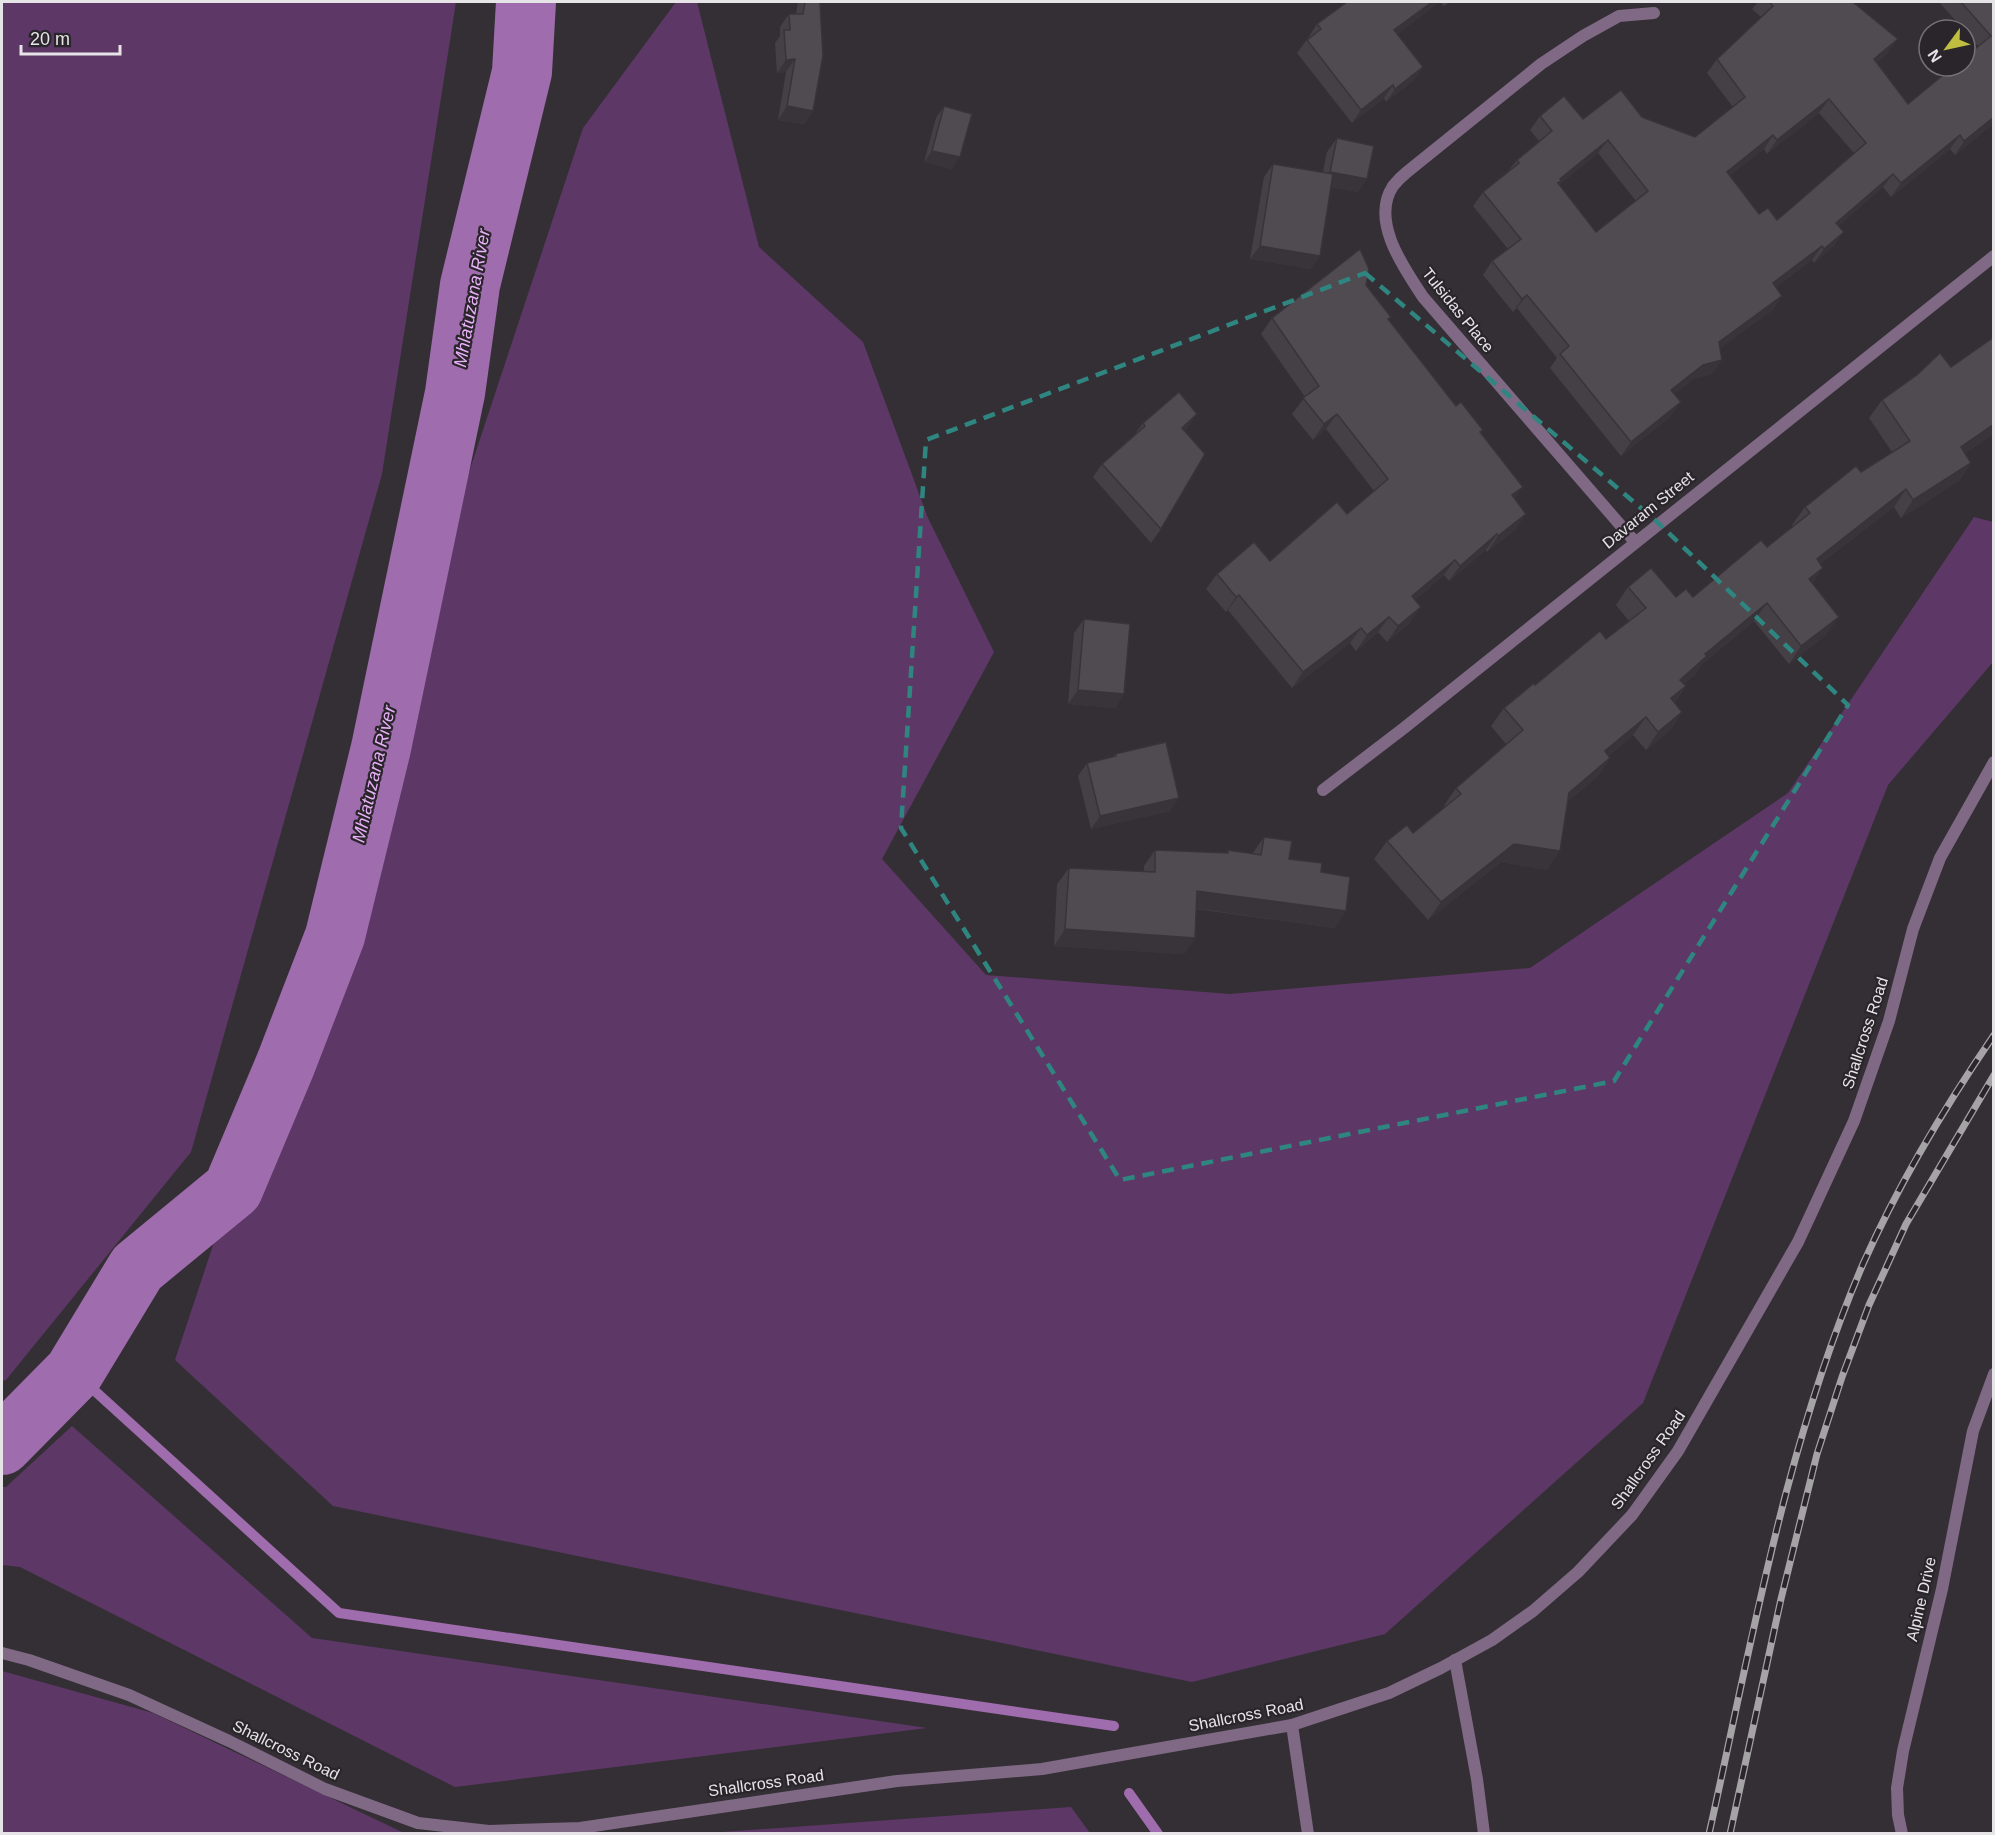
<svg xmlns="http://www.w3.org/2000/svg" width="1995" height="1835" viewBox="0 0 1995 1835" font-family="Helvetica,sans-serif">
	<style>
		.green { fill: #5d3867 }
		.lines { fill: none; stroke-linecap: round; stroke-linejoin: round }
		.stream { stroke: #9f6cad; stroke-width: 10 }
		.river { stroke: #9f6cad; stroke-width: 60 }
		.minor { stroke: #7f6985; stroke-width: 12 }
		.tertiary { stroke: #7f6985; stroke-width: 12 }
		.rail-casing { stroke: #a6a3a7; stroke-width: 7 }
		.rail { stroke: #2a252b; stroke-width: 4.5; stroke-dasharray: 14; stroke-linecap: butt }
		.wall { fill: #454046; fill-rule: evenodd }
		.shaded-wall { fill: #383439 }
		.building { fill: #504a51; stroke: #383439; stroke-width: 1.5; fill-rule: evenodd }
		.marked { fill: none; stroke: #2f8680; stroke-width: 4.5; stroke-dasharray: 12 8; stroke-linejoin: round }
		.labels { text-anchor: middle; dominant-baseline: central; stroke-width: 4.5; stroke-linejoin: round; paint-order: stroke }
		.street-label { font-size: 16px; fill: #e7e4e8; stroke: #2a252b }
		.water-label { font-size: 18px; font-style: italic; fill: #e8b1f8; stroke: #2a252b }
	</style>
	<rect width="100%" height="100%" fill="#342f35"/>
	<g class="green">
		<path d="M 2,2 L 456,2 L 382,474 L 191,1152 L 6,1380 L 2,1381 Z"/>
		<path d="M 676,2 L 697,2 L 759,247 L 863,342 L 928,518 L 994,652 L 882,859 L 986,975 L 1230,994 L 1530,968 L 1788,793 L 1974,517 L 1993,522 L 1993,662 L 1888,785 L 1643,1403 L 1385,1634 L 1192,1682 L 333,1506 L 175,1360 L 583,128 Z"/>
		<path d="M 72,1426 L 312,1638 L 927,1728 L 455,1787 L 20,1567 L 2,1565 L 2,1487 L 6,1487 Z"/>
		<path d="M 2,1671 L 153,1713 L 404,1833 L 2,1833 Z"/>
		<path d="M 1071,1807 L 1090,1833 L 709,1833 Z"/>
	</g>
	<g class="lines">
		<g class="stream">
			<path d="M 74,1372 L 339,1613 L 1114,1726"/>
			<path d="M 1129,1793 L 1158,1834"/>
		</g>
		<path class="river" d="M 2,1445 L 74,1372 L 137,1268 L 233,1189 L 286,1063 L 335,936 L 381,748 L 455,393 L 470,285 L 522,72 L 526,2"/>
		<g class="minor">
			<path d="M 1635,542 L 1423,297 C 1404,268 1370,221 1393,186 C 1397,181 1402,176 1407,172 L 1541,64 L 1583,36 L 1619,16 L 1654,13"/>
			<path d="M 1323,790 L 1404,728 L 1994,256"/>
			<path d="M 1455,1660 L 1477,1779 L 1484,1834"/>
			<path d="M 1292,1725 L 1308,1834"/>
			<path d="M 1902,1834 L 1898,1815 L 1897,1788 L 1903,1751 L 1942,1589 L 1973,1431 L 1994,1374"/>
		</g>
		<path class="tertiary" d="M 2,1653 L 29,1660 L 129,1695 L 229,1741 L 325,1789 L 418,1823 L 489,1831 L 580,1828 L 897,1781 L 1042,1769 L 1292,1725 L 1389,1693 L 1441,1668 L 1492,1640 L 1533,1611 L 1578,1572 L 1632,1515 L 1678,1451 L 1798,1242 L 1854,1121 L 1889,1021 L 1913,929 L 1940,858 L 1994,762"/>
		<g class="rail-casing">
			<g id="rail">
				<path d="M 1709,1834 C 1752,1642 1785,1445 1863,1264 C 1899,1183 1944,1108 1994,1035"/>
				<path d="M 1730,1834 L 1781,1599 L 1817,1454 L 1842,1377 L 1869,1305 L 1906,1224 L 1994,1075"/>
			</g>
		</g>
		<use href="#rail" class="rail"/>
	</g>
	<g class="wall">
		<path d="M 798,2 L 820,2 L 813,111 L 804,124 L 778,120 L 786,72 L 777,73 L 775,43 L 780,36 L 780,27 L 789,14 L 796,14 Z"/>
		<path d="M 1439,2 L 1397,34 L 1423,67 L 1413,81 L 1386,102 L 1384,98 L 1352,123 L 1297,53 L 1308,38 L 1317,24 Z"/>
		<path d="M 1440,2 L 1450,2 L 1444,6 Z"/>
		<path d="M 1758,2 L 1854,2 L 1853,3 L 1888,53 L 1877,62 L 1908,104 L 1978,46 L 1939,2 L 1994,2 L 1994,123 L 1955,155 L 1950,149 L 1891,197 L 1883,187 L 1838,226 L 1834,246 L 1814,263 L 1812,260 L 1776,287 L 1773,310 L 1720,348 L 1712,374 L 1693,379 L 1674,394 L 1671,416 L 1621,456 L 1550,368 L 1557,358 L 1517,308 L 1513,312 L 1483,275 L 1492,261 L 1508,249 L 1473,206 L 1483,192 L 1508,171 L 1517,160 L 1539,141 L 1530,130 L 1540,116 L 1583,119 L 1642,117 L 1695,137 L 1733,107 L 1707,73 L 1717,59 L 1761,17 L 1752,9 ZM 1819,113 L 1854,153 L 1777,220 L 1759,214 L 1730,175 L 1764,149 L 1767,154 ZM 1598,153 L 1636,201 L 1596,232 L 1559,185 Z"/>
		<path d="M 944,106 L 952,169 L 924,162 L 936,118 Z"/>
		<path d="M 1337,138 L 1358,192 L 1331,187 L 1311,269 L 1250,259 L 1264,177 L 1273,164 L 1323,172 L 1327,152 Z"/>
		<path d="M 1366,285 L 1389,320 L 1456,406 L 1483,430 L 1481,433 L 1514,498 L 1516,529 L 1487,552 L 1486,550 L 1449,581 L 1444,575 L 1415,600 L 1410,623 L 1387,642 L 1378,632 L 1356,651 L 1350,643 L 1292,688 L 1228,610 L 1226,612 L 1206,589 L 1217,574 L 1270,561 L 1347,514 L 1374,491 L 1326,429 L 1313,440 L 1292,414 L 1305,397 L 1261,334 L 1272,318 Z"/>
		<path d="M 1994,337 L 1994,434 L 1965,453 L 1971,463 L 1959,481 L 1901,518 L 1894,507 L 1820,564 L 1813,583 L 1826,635 L 1789,664 L 1754,621 L 1701,665 L 1695,675 L 1684,684 L 1686,686 L 1675,702 L 1682,712 L 1670,730 L 1646,750 L 1633,735 L 1608,756 L 1610,758 L 1598,776 L 1567,802 L 1547,870 L 1501,862 L 1428,920 L 1374,859 L 1387,841 L 1413,833 L 1445,807 L 1444,806 L 1456,788 L 1506,744 L 1491,726 L 1504,708 L 1535,685 L 1606,639 L 1629,621 L 1616,605 L 1628,587 L 1676,597 L 1693,597 L 1767,547 L 1793,526 L 1792,525 L 1805,507 L 1892,452 L 1869,418 L 1882,400 L 1951,367 Z"/>
		<path d="M 1143,423 L 1188,427 L 1184,431 L 1161,529 L 1151,543 L 1093,477 L 1102,464 L 1134,435 Z"/>
		<path d="M 1084,619 L 1124,694 L 1115,708 L 1068,704 L 1074,633 Z"/>
		<path d="M 1115,754 L 1170,811 L 1091,829 L 1078,776 L 1087,763 L 1113,757 Z"/>
		<path d="M 1264,837 L 1289,859 L 1321,872 L 1335,928 L 1196,909 L 1195,938 L 1184,954 L 1054,946 L 1057,884 L 1069,868 L 1144,872 L 1144,866 L 1155,850 L 1226,853 L 1228,850 L 1252,854 Z"/>
	</g>
	<g class="shaded-wall">
		<path d="M 1432,2 L 1439,2 L 1385,44 L 1394,30 Z"/>
		<path d="M 1898,39 L 1888,53 L 1864,73 L 1874,59 Z"/>
		<path d="M 795,59 L 786,72 L 777,73 L 786,60 Z"/>
		<path d="M 1423,67 L 1413,81 L 1386,102 L 1395,89 Z"/>
		<path d="M 1393,85 L 1384,98 L 1352,123 L 1361,110 Z"/>
		<path d="M 1829,99 L 1819,113 L 1767,154 L 1777,140 Z"/>
		<path d="M 787,106 L 813,111 L 804,124 L 778,120 Z"/>
		<path d="M 1994,117 L 1994,123 L 1955,155 L 1964,141 Z"/>
		<path d="M 1773,135 L 1764,149 L 1718,185 L 1727,172 Z"/>
		<path d="M 1960,135 L 1950,149 L 1891,197 L 1901,183 Z"/>
		<path d="M 1608,140 L 1598,153 L 1556,188 L 1560,179 Z"/>
		<path d="M 932,151 L 960,157 L 952,169 L 924,162 Z"/>
		<path d="M 1330,172 L 1367,179 L 1358,192 L 1321,185 Z"/>
		<path d="M 1893,174 L 1883,187 L 1826,237 L 1836,223 Z"/>
		<path d="M 1844,232 L 1834,246 L 1814,263 L 1824,249 Z"/>
		<path d="M 1260,246 L 1320,256 L 1311,269 L 1250,259 Z"/>
		<path d="M 1822,246 L 1812,260 L 1763,297 L 1773,283 Z"/>
		<path d="M 1527,295 L 1517,308 L 1513,312 L 1522,299 Z"/>
		<path d="M 1782,296 L 1773,310 L 1710,356 L 1719,342 Z"/>
		<path d="M 1722,360 L 1712,374 L 1693,379 L 1662,404 L 1671,390 L 1703,365 Z"/>
		<path d="M 1681,402 L 1671,416 L 1621,456 L 1631,442 Z"/>
		<path d="M 1197,414 L 1188,427 L 1172,441 L 1182,428 Z"/>
		<path d="M 1337,414 L 1326,429 L 1313,440 L 1324,424 Z"/>
		<path d="M 1994,424 L 1994,434 L 1949,465 L 1961,447 Z"/>
		<path d="M 1971,463 L 1959,481 L 1901,518 L 1913,500 Z"/>
		<path d="M 1523,487 L 1512,502 L 1512,495 Z"/>
		<path d="M 1906,489 L 1894,507 L 1804,577 L 1817,559 Z"/>
		<path d="M 1526,514 L 1516,529 L 1487,552 L 1498,536 Z"/>
		<path d="M 1497,534 L 1486,550 L 1449,581 L 1460,566 Z"/>
		<path d="M 1455,560 L 1444,575 L 1402,612 L 1412,596 Z"/>
		<path d="M 1823,568 L 1811,586 L 1809,579 Z"/>
		<path d="M 1239,595 L 1228,610 L 1226,612 L 1236,597 Z"/>
		<path d="M 1767,603 L 1754,621 L 1701,665 L 1695,675 L 1668,698 L 1680,680 L 1705,654 Z"/>
		<path d="M 1421,607 L 1410,623 L 1387,642 L 1398,626 Z"/>
		<path d="M 1389,617 L 1378,632 L 1356,651 L 1367,635 Z"/>
		<path d="M 1839,617 L 1826,635 L 1789,664 L 1801,646 Z"/>
		<path d="M 1361,628 L 1350,643 L 1292,688 L 1303,672 Z"/>
		<path d="M 1686,686 L 1673,704 L 1671,698 Z"/>
		<path d="M 1078,690 L 1124,694 L 1115,708 L 1068,704 Z"/>
		<path d="M 1682,712 L 1670,730 L 1646,750 L 1658,732 Z"/>
		<path d="M 1646,717 L 1633,735 L 1592,769 L 1605,751 Z"/>
		<path d="M 1610,758 L 1598,776 L 1556,811 L 1569,793 Z"/>
		<path d="M 1179,798 L 1170,811 L 1091,829 L 1100,816 Z"/>
		<path d="M 1514,844 L 1560,851 L 1547,870 L 1501,862 L 1428,920 L 1441,902 Z"/>
		<path d="M 1197,891 L 1346,911 L 1335,928 L 1186,907 Z"/>
		<path d="M 1065,929 L 1195,938 L 1184,954 L 1054,946 Z"/>
	</g>
	<g class="building">
		<path d="M 805,2 L 820,2 L 823,56 L 813,111 L 787,106 L 795,59 L 786,60 L 784,30 L 790,30 L 789,14 L 803,14 Z"/>
		<path d="M 1347,2 L 1432,2 L 1394,30 L 1423,67 L 1395,89 L 1393,85 L 1361,110 L 1307,40 L 1321,29 L 1317,24 Z"/>
		<path d="M 1769,2 L 1854,2 L 1853,2 L 1898,39 L 1874,59 L 1908,104 L 1954,66 L 1965,66 L 1965,57 L 1991,36 L 1961,2 L 1994,2 L 1994,117 L 1964,141 L 1960,135 L 1901,183 L 1893,174 L 1836,223 L 1844,232 L 1824,249 L 1822,246 L 1773,283 L 1782,296 L 1719,342 L 1722,360 L 1703,365 L 1671,390 L 1681,402 L 1631,442 L 1560,354 L 1569,346 L 1527,295 L 1522,299 L 1492,261 L 1521,239 L 1483,192 L 1519,163 L 1517,160 L 1552,131 L 1540,116 L 1564,96 L 1583,119 L 1621,90 L 1642,117 L 1695,137 L 1745,97 L 1717,59 L 1773,6 ZM 1829,99 L 1866,143 L 1777,220 L 1768,208 L 1759,214 L 1727,172 L 1773,135 L 1777,140 ZM 1608,140 L 1648,191 L 1596,232 L 1558,183 L 1561,181 L 1560,179 Z"/>
		<path d="M 944,106 L 972,114 L 960,157 L 932,151 Z"/>
		<path d="M 1337,138 L 1374,146 L 1367,179 L 1330,172 Z"/>
		<path d="M 1273,164 L 1333,174 L 1320,256 L 1260,246 Z"/>
		<path d="M 1360,249 L 1369,269 L 1366,285 L 1391,317 L 1388,319 L 1456,406 L 1461,402 L 1483,430 L 1480,432 L 1523,487 L 1512,495 L 1526,514 L 1498,536 L 1497,534 L 1460,566 L 1455,560 L 1412,596 L 1421,607 L 1398,626 L 1389,617 L 1367,635 L 1361,628 L 1303,672 L 1239,595 L 1236,597 L 1217,574 L 1254,542 L 1270,561 L 1337,502 L 1347,514 L 1388,479 L 1337,414 L 1324,424 L 1303,398 L 1319,386 L 1272,318 Z"/>
		<path d="M 1994,337 L 1994,424 L 1961,447 L 1971,463 L 1913,500 L 1906,489 L 1817,559 L 1823,568 L 1809,579 L 1839,617 L 1801,646 L 1767,603 L 1705,654 L 1707,656 L 1680,680 L 1686,686 L 1671,698 L 1682,712 L 1658,732 L 1646,717 L 1605,751 L 1610,758 L 1569,793 L 1560,851 L 1514,844 L 1441,902 L 1387,841 L 1407,825 L 1413,833 L 1461,794 L 1456,788 L 1523,730 L 1504,708 L 1534,683 L 1535,685 L 1600,631 L 1606,639 L 1646,608 L 1628,587 L 1651,568 L 1676,597 L 1686,589 L 1693,597 L 1761,540 L 1767,547 L 1810,513 L 1805,507 L 1856,466 L 1861,472 L 1910,441 L 1882,400 L 1918,374 L 1940,353 L 1951,367 Z"/>
		<path d="M 1179,392 L 1197,414 L 1182,428 L 1205,454 L 1161,529 L 1102,464 L 1145,426 L 1143,423 Z"/>
		<path d="M 1084,619 L 1130,624 L 1124,694 L 1078,690 Z"/>
		<path d="M 1166,742 L 1179,798 L 1100,816 L 1087,763 L 1116,756 L 1115,754 Z"/>
		<path d="M 1264,837 L 1292,841 L 1289,859 L 1322,863 L 1321,872 L 1350,877 L 1346,911 L 1197,891 L 1195,938 L 1065,929 L 1069,868 L 1155,872 L 1155,850 L 1228,853 L 1228,850 L 1261,855 Z"/>
	</g>
	<path class="marked" d="M 1365,273 L 1655,520 L 1848,705 L 1614,1081 L 1120,1180 L 901,828 L 926,440 Z"/>
	<g class="labels">
		<g class="street-label">
			<text transform="translate(1458 310) rotate(51)">Tulsidas Place</text>
			<text transform="translate(1648 510) rotate(-39)">Davaram Street</text>
			<text transform="translate(1865 1033) rotate(-72)">Shallcross Road</text>
			<text transform="translate(1648 1460) rotate(-55)">Shallcross Road</text>
			<text transform="translate(1921 1599) rotate(-77)">Alpine Drive</text>
			<text transform="translate(1246 1715) rotate(-11)">Shallcross Road</text>
			<text transform="translate(286 1750) rotate(26)">Shallcross Road</text>
			<text transform="translate(766 1783) rotate(-8)">Shallcross Road</text>
		</g>
		<g class="water-label">
			<text transform="translate(472 298) rotate(-80)">Mhlatuzana River</text>
			<text transform="translate(374 774) rotate(-77)">Mhlatuzana River</text>
		</g>
	</g>
	<rect width="1995" height="1835" fill="none" stroke="#e7e4e8" stroke-width="6"/>
	<g transform="translate(1947 48) rotate(237)"><circle r="28" fill="#2a252b" stroke="#767177" stroke-width="1.5"/>
	<path d="M0-4.5L10 22L0 15L-10 22Z" fill="#bfbe41"/>
	<text y="-9" font-size="16" font-weight="bold" text-anchor="middle" fill="#e7e4e8">N</text>
	</g>
	<path d="M21 45v9h99v-9" fill="none" stroke="#e7e4e8" stroke-width="3"/>
	<text x="30" y="45" font-size="18" fill="#e7e4e8" stroke="#2a252b" stroke-width="4.5" paint-order="stroke">20 m</text>
</svg>
